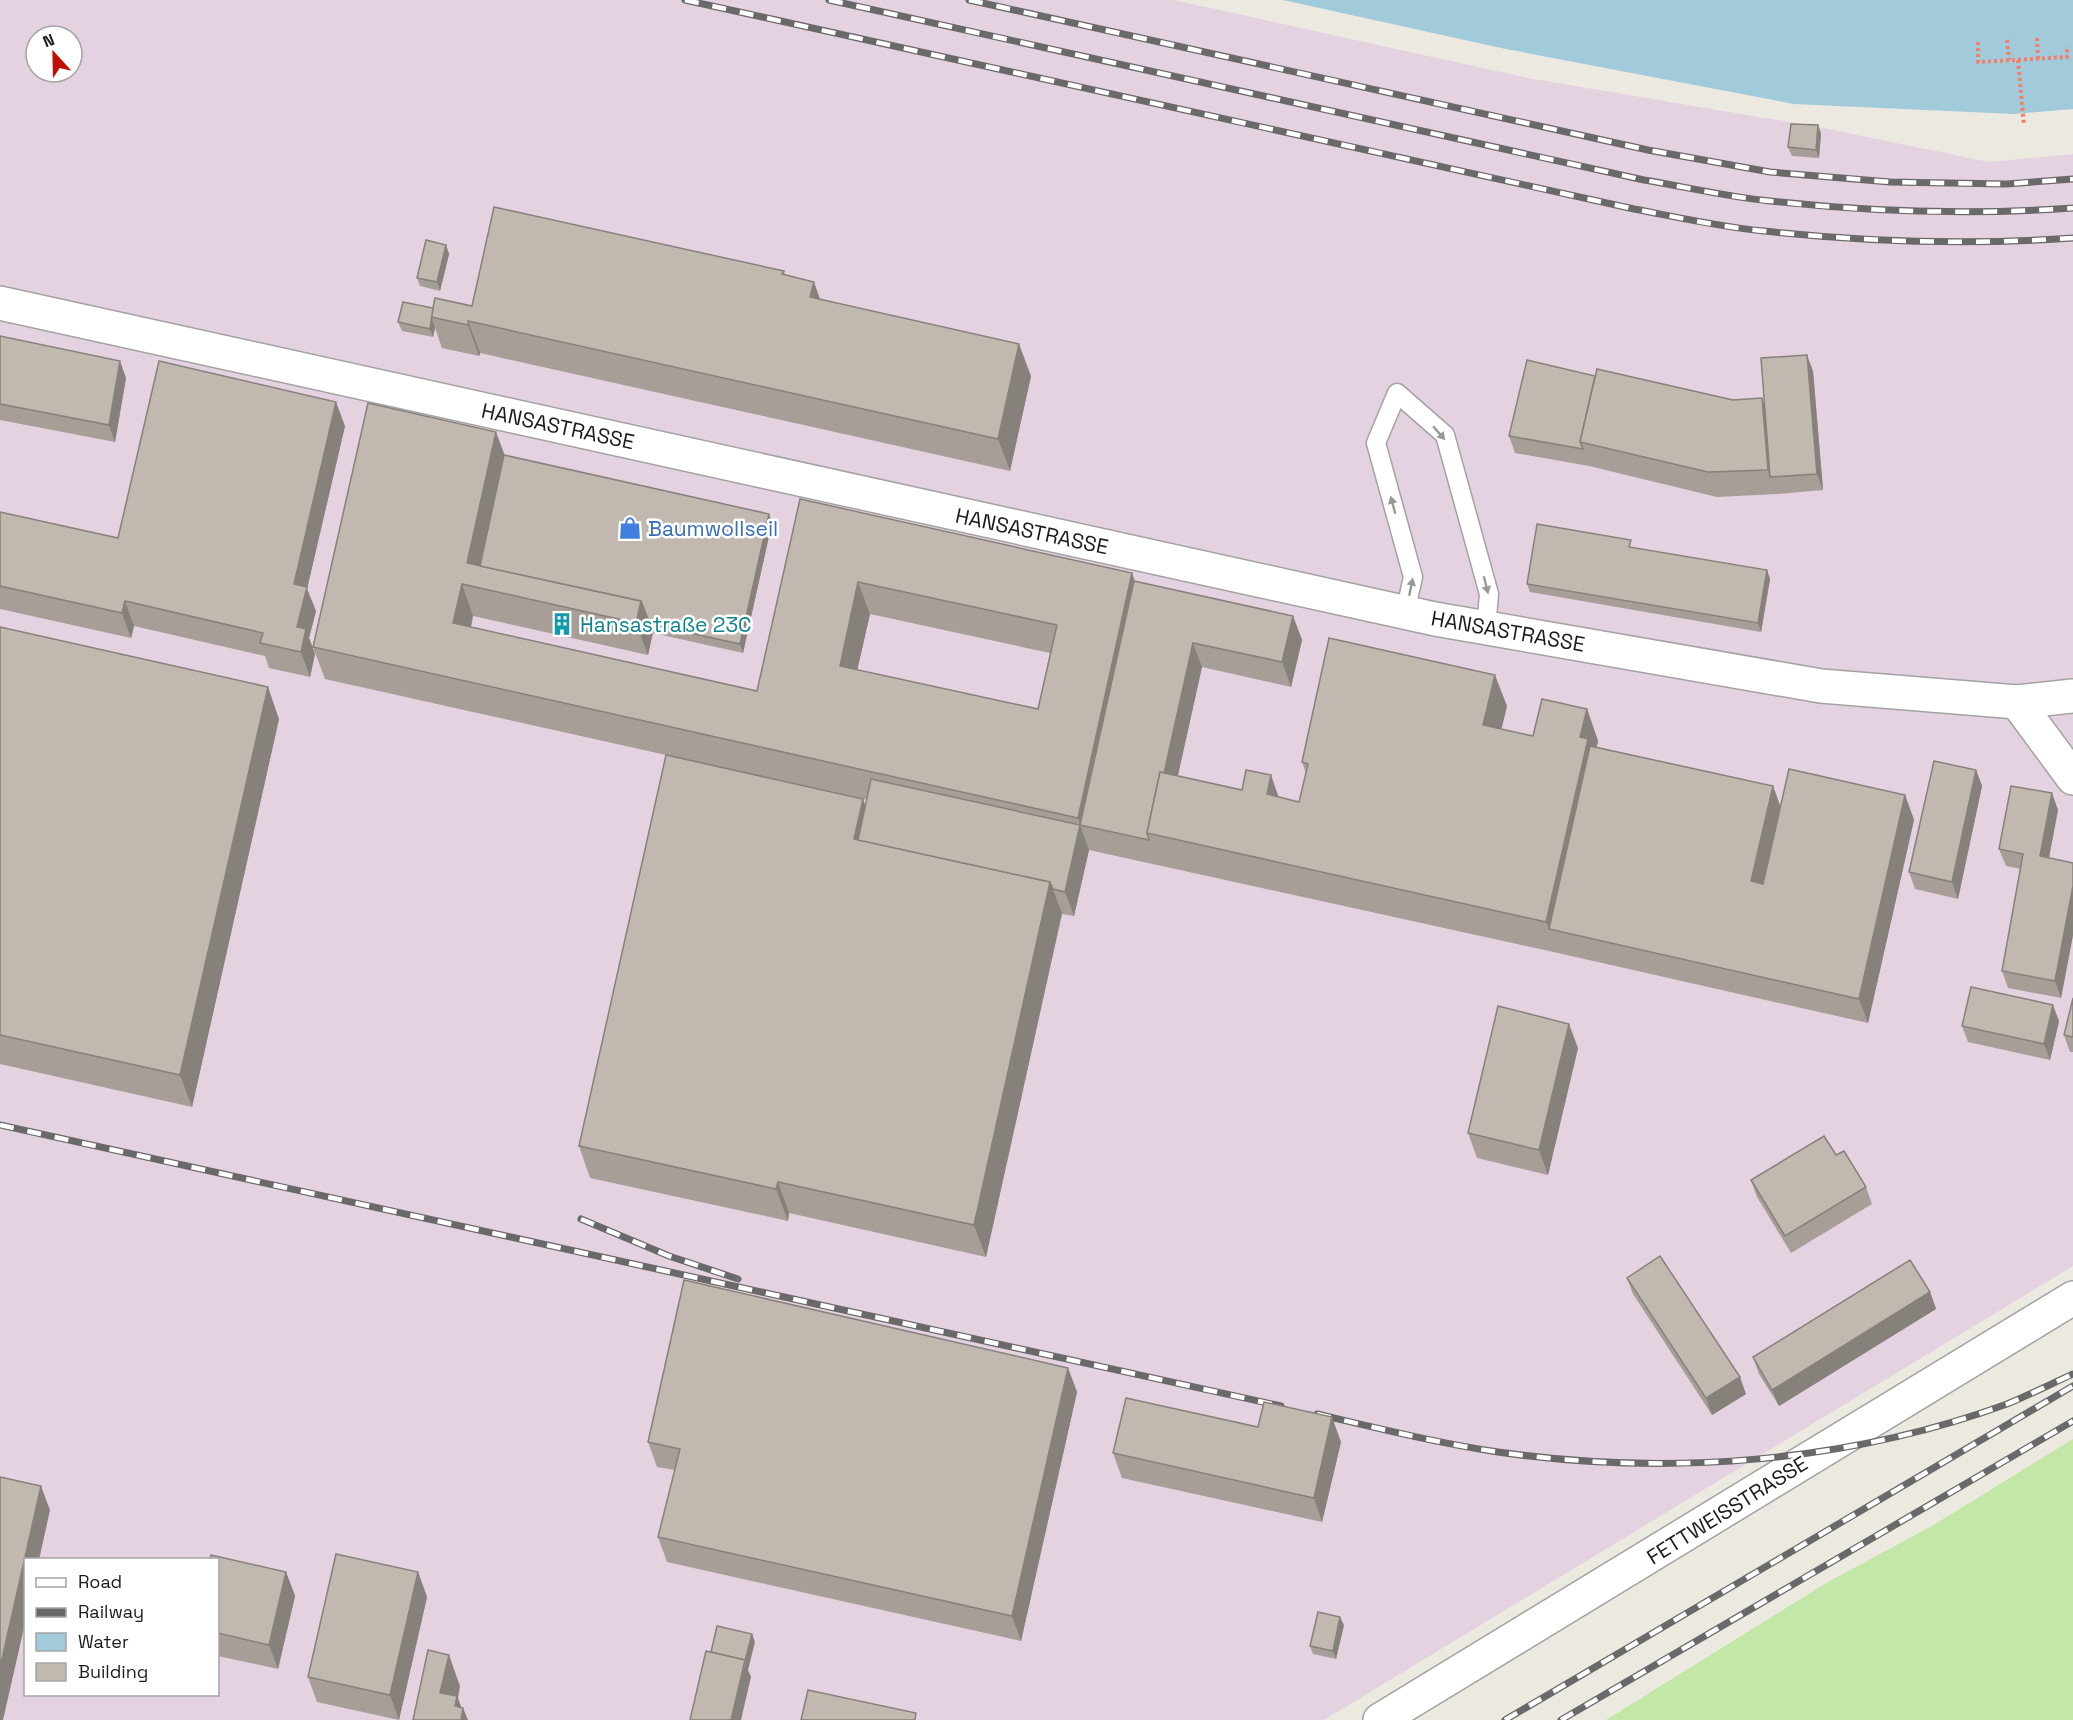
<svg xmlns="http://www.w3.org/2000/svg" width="2073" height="1720" viewBox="0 0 2073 1720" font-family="'Space Grotesk',sans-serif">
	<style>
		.industrial { fill: #e5d2e1; fill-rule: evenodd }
		.grass { fill: #c2e7a6 }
		.water { fill: #a1cada }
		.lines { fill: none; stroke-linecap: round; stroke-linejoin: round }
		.service-casing { stroke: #a2a2a2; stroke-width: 21 }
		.minor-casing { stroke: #a2a2a2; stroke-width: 36 }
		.path { stroke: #f67d67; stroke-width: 4; stroke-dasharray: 3 3; stroke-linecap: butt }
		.service { stroke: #fff; stroke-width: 18 }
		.minor { stroke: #fff; stroke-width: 33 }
		.rail-casing { stroke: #696969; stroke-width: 7 }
		.rail { stroke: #fff; stroke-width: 4.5; stroke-dasharray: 14; stroke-linecap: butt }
		.wall { fill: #a69e97; fill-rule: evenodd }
		.shaded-wall { fill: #87817b }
		.building { fill: #c1b8b0; stroke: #87817b; stroke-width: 1.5; fill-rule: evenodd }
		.oneway { fill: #989898 }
		.labels { text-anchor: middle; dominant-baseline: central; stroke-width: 5; stroke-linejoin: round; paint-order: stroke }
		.street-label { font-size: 21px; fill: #1b1b1b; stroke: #fff }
		.shop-label { font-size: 21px; fill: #366cbe; stroke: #fff; text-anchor: start }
		.culture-label { font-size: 21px; fill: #0d838f; stroke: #fff; text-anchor: start }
	</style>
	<rect width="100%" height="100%" fill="#ece9e0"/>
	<path class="industrial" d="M 0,0 L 1174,0 L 1528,78 L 1819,127 L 1989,162 L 2073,154 L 2073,1266 L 1324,1720 L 0,1720 ZM 36,36 L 72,36 L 72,72 L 36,72 ZM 26,1560 L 218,1560 L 218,1694 L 26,1694 Z"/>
	<path class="grass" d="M 2073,1439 L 2073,1720 L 1606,1720 L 1828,1582 L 1932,1526 Z"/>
	<path class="water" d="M 1283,0 L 2073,0 L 2073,109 L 2014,114 L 1794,104 L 1501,48 Z"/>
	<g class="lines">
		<g class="service-casing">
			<path id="service" d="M 1405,613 L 1413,577 L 1376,443 L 1397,393 L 1445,435 L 1489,594 L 1486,628"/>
		</g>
		<g class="minor-casing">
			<g id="minor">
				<path d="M 0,303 L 1435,619 L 1821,686 L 2017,702 L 2073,696"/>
				<path d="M 2017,702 L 2073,778"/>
				<path d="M 1380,1720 L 2073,1298"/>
			</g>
		</g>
		<g class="path">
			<path d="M 2037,38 L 2038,59"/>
			<path d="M 2007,40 L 2009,60"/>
			<path d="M 1978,42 L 1978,62 L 2067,57 L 2067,46"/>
			<path d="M 2018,60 L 2024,125"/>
		</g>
		<use href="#service" class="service"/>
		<use href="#minor" class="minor"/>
		<g class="rail-casing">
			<g id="rail">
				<path d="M 685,0 L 1634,209 C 1677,217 1720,227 1764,231 C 1867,242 1970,245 2073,238"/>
				<path d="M 829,0 L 1644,180 C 1686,187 1728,197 1770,201 C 1871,212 1972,215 2073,208"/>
				<path d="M 969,0 L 1648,150 L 1770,172 L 1890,182 L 2006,184 L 2073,179"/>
				<path d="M 0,1125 L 1281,1406"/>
				<path d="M 581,1219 L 669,1256 L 738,1279"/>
				<path d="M 1317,1414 C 1377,1428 1437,1443 1498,1452 C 1667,1476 1846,1463 2007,1404 C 2029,1395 2051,1384 2073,1374"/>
				<path d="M 1505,1720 L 2073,1386"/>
				<path d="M 1561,1720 L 2073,1421"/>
			</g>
		</g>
		<use href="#rail" class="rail"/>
	</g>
	<g class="wall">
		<path d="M 1818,125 L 1821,134 L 1819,158 L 1792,156 L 1788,147 Z"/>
		<path d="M 446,245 L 449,254 L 440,291 L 420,286 L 417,278 Z"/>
		<path d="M 784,271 L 785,275 L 820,299 L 1031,376 L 1010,471 L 480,353 L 479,356 L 442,348 L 435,328 L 433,337 L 402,331 L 398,322 L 433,308 L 472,306 Z"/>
		<path d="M 0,336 L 126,378 L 115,442 L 0,420 Z"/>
		<path d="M 1813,371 L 1823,490 L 1777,494 L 1717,497 L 1589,466 L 1515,453 L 1509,436 L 1733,400 L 1765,405 Z"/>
		<path d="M 345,426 L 307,589 L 316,611 L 309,638 L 315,654 L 310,677 L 269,668 L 265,656 L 134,626 L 131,638 L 0,609 L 0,512 L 118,538 Z"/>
		<path d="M 504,455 L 769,514 L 772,523 L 743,653 L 653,633 L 648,655 L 473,616 L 471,627 L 757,691 L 800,499 L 1132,573 L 1134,581 L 1293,616 L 1302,640 L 1291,687 L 1202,667 L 1178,776 L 1299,802 L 1306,773 L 1302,762 L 1507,706 L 1501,729 L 1533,736 L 1587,709 L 1598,741 L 1597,747 L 1773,786 L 1781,808 L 1905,795 L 1914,820 L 1868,1023 L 1558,953 L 1089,850 L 1074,916 L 1062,914 L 986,1257 L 789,1213 L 788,1221 L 590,1178 L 579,1146 L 666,755 L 325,679 L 313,647 ZM 870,614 L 1050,653 L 1038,709 L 857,670 ZM 863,799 L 867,800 L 865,806 Z"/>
		<path d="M 1634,548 L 1767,570 L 1770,579 L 1761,632 L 1530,592 L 1527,584 Z"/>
		<path d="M 0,627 L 279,719 L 192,1107 L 0,1064 Z"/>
		<path d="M 1976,770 L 1982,786 L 1958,899 L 1915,889 L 1909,872 Z"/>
		<path d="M 2058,810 L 2049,858 L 2073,863 L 2073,935 L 2061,998 L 2008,988 L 2002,971 L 2021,869 L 2006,866 L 1999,849 Z"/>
		<path d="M 2073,998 L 2073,1052 L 2070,1052 L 2064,1035 Z"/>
		<path d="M 2059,1021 L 2050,1060 L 1968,1042 L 1962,1026 Z"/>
		<path d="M 1578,1048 L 1548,1175 L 1477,1158 L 1468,1133 Z"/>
		<path d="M 1836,1155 L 1866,1187 L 1872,1204 L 1791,1253 L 1757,1197 L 1751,1180 Z"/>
		<path d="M 1627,1278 L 1746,1394 L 1712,1415 L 1633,1294 Z"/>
		<path d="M 1930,1292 L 1936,1309 L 1779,1406 L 1759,1374 L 1753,1357 Z"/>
		<path d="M 1068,1368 L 1077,1392 L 1021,1641 L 667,1562 L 658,1537 L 675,1470 L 657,1467 L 648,1442 Z"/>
		<path d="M 1258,1427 L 1341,1442 L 1322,1522 L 1122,1478 L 1113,1453 Z"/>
		<path d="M 218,1560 L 286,1572 L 295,1596 L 278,1669 L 218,1656 Z"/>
		<path d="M 418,1572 L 427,1597 L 399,1720 L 317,1702 L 308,1677 Z"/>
		<path d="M 1344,1625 L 1336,1659 L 1313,1654 L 1310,1646 Z"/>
	</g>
	<g class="shaded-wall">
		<path d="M 1818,125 L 1821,134 L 1819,158 L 1816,150 Z"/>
		<path d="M 446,245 L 449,254 L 440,291 L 437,282 Z"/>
		<path d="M 814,282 L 825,313 L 810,297 Z"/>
		<path d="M 432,319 L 435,328 L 433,337 L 430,329 Z"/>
		<path d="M 468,321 L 480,353 L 479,356 L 468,325 Z"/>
		<path d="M 1019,344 L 1031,376 L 1010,471 L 998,439 Z"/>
		<path d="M 1807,355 L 1813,371 L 1823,490 L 1817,474 Z"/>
		<path d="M 120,361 L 126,378 L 115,442 L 109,425 Z"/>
		<path d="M 1762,398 L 1771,422 L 1770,477 L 1768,470 Z"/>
		<path d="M 336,402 L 345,426 L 307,589 L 316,611 L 309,638 L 315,654 L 310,677 L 301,652 L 297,627 L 294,584 Z"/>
		<path d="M 496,432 L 508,464 L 480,587 L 467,563 Z"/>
		<path d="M 769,514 L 772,523 L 743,653 L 740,644 Z"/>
		<path d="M 1767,570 L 1770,579 L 1761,632 L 1758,623 Z"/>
		<path d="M 1132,573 L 1143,605 L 1080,825 L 1078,818 Z"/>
		<path d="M 858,582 L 870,614 L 851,698 L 840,666 Z"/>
		<path d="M 462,584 L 473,616 L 465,655 L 453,623 Z"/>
		<path d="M 125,601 L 134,626 L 131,638 L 122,613 Z"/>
		<path d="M 641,601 L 653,632 L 648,655 L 636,623 Z"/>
		<path d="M 1293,616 L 1302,640 L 1291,687 L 1282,662 Z"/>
		<path d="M 1193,643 L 1202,667 L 1164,837 L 1151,833 Z"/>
		<path d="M 1495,675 L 1507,706 L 1495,757 L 1483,725 Z"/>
		<path d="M 268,687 L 279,719 L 192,1107 L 180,1075 Z"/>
		<path d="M 1587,709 L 1598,741 L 1549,929 L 1546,922 L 1580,737 Z"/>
		<path d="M 1976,770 L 1982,786 L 1958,899 L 1952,882 Z"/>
		<path d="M 1271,775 L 1282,807 L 1267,794 Z"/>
		<path d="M 1773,786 L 1782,811 L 1760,906 L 1751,881 Z"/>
		<path d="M 2052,793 L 2058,810 L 2046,873 L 2040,856 Z"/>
		<path d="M 1905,795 L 1914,820 L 1868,1023 L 1859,999 Z"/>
		<path d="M 863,799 L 874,830 L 870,849 L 854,839 Z"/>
		<path d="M 1080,825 L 1089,850 L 1074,916 L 1065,892 Z"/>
		<path d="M 1050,882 L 1062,913 L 986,1257 L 974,1225 Z"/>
		<path d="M 2073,886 L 2073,935 L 2061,998 L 2055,981 Z"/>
		<path d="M 2053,1005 L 2059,1021 L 2050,1060 L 2044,1044 Z"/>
		<path d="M 1569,1024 L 1578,1048 L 1548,1175 L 1539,1150 Z"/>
		<path d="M 778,1182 L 789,1213 L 788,1221 L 776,1189 Z"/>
		<path d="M 1930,1292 L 1936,1309 L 1779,1406 L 1772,1390 Z"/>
		<path d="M 1068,1368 L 1077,1392 L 1021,1641 L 1012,1616 Z"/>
		<path d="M 1740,1377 L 1746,1394 L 1712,1415 L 1706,1398 Z"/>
		<path d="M 1332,1417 L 1341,1442 L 1322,1522 L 1314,1498 Z"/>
		<path d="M 41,1486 L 50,1510 L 39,1560 L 26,1560 L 26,1619 L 3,1720 L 0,1720 L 0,1668 Z"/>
		<path d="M 286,1572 L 295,1596 L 278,1669 L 269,1645 Z"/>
		<path d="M 418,1572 L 427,1597 L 399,1720 L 390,1695 Z"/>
		<path d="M 1340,1617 L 1344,1625 L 1336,1659 L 1333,1651 Z"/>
		<path d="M 752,1634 L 755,1642 L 748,1670 L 751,1677 L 741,1720 L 731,1720 Z"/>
		<path d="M 449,1655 L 460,1686 L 458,1698 L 463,1712 L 463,1708 L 468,1720 L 460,1720 L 440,1693 Z"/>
	</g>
	<g class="building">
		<path d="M 1791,124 L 1818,125 L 1816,150 L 1788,147 Z"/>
		<path d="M 494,207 L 784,271 L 782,274 L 814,282 L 810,297 L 1019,344 L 998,439 L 468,321 L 468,325 L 431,317 L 435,298 L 472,306 Z"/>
		<path d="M 426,240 L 446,245 L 437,282 L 417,278 Z"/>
		<path d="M 403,302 L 433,308 L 430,329 L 398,322 Z"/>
		<path d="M 0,336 L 120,361 L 109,425 L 0,404 Z"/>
		<path d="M 1807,355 L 1817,474 L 1770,477 L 1761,358 Z"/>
		<path d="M 1527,360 L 1595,376 L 1580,442 L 1583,449 L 1509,436 Z"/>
		<path d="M 159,361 L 336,402 L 294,584 L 307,587 L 297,627 L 306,629 L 301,652 L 260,643 L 263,633 L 125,601 L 122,613 L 0,586 L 0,512 L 118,538 Z"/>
		<path d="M 1597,369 L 1733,400 L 1762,398 L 1768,470 L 1708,472 L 1580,442 Z"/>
		<path d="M 368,403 L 496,432 L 467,563 L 641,601 L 636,623 L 462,584 L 453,623 L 757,691 L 800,499 L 1132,573 L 1078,818 L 313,647 ZM 858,582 L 1057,625 L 1038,709 L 840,666 Z"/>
		<path d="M 504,455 L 769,514 L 740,644 L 650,624 L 641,601 L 480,566 Z"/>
		<path d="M 1537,524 L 1631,540 L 1629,547 L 1767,570 L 1758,623 L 1527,584 Z"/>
		<path d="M 1134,581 L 1293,616 L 1282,662 L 1193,643 L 1164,773 L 1160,772 L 1147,833 L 1149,840 L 1080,825 Z"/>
		<path d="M 0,627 L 268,687 L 180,1075 L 0,1035 Z"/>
		<path d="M 1329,638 L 1495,675 L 1483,725 L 1533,736 L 1542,699 L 1587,709 L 1580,737 L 1588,739 L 1546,922 L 1147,833 L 1160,772 L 1242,790 L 1246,770 L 1271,775 L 1267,794 L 1299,802 L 1308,764 L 1302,762 Z"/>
		<path d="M 1590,746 L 1773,786 L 1751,881 L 1763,884 L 1789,769 L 1905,795 L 1859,999 L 1549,929 Z"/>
		<path d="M 666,755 L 863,799 L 854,839 L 1050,882 L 974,1225 L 778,1182 L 776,1189 L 579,1146 Z"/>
		<path d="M 1934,761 L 1976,770 L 1952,882 L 1909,872 Z"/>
		<path d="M 871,779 L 1080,825 L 1065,892 L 1053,889 L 1050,882 L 858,840 Z"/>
		<path d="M 2011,786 L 2052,793 L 2040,856 L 2073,863 L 2073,886 L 2055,981 L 2002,971 L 2023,854 L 1999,849 Z"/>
		<path d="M 1971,987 L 2053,1005 L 2044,1044 L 1962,1026 Z"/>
		<path d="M 2073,998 L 2073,1037 L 2064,1035 Z"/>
		<path d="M 1498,1006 L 1569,1024 L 1539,1150 L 1468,1133 Z"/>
		<path d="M 1824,1136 L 1836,1155 L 1844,1151 L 1866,1187 L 1785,1236 L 1751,1180 Z"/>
		<path d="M 1660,1256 L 1740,1377 L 1706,1398 L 1627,1278 Z"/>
		<path d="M 1910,1260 L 1930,1292 L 1772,1390 L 1753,1357 Z"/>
		<path d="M 684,1280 L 1068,1368 L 1012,1616 L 658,1537 L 680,1449 L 648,1442 Z"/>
		<path d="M 1126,1398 L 1258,1427 L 1264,1402 L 1332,1417 L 1314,1498 L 1113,1453 Z"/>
		<path d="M 0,1477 L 41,1486 L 0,1668 Z"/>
		<path d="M 336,1554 L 418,1572 L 390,1695 L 308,1677 Z"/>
		<path d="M 211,1555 L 286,1572 L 269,1645 L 218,1633 L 218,1560 L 210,1560 Z"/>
		<path d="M 1318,1612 L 1340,1617 L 1333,1651 L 1310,1646 Z"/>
		<path d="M 717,1626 L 752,1634 L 745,1661 L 745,1660 L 711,1652 Z"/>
		<path d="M 428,1650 L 449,1655 L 440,1693 L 457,1696 L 455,1706 L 463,1708 L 461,1720 L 413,1720 Z"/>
		<path d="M 706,1651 L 745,1660 L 731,1720 L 690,1720 Z"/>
		<path d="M 808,1690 L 916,1713 L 915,1720 L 801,1720 Z"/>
	</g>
	<defs><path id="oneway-solid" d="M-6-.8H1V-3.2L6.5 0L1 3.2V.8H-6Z" transform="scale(1.5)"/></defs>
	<g class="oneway">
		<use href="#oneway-solid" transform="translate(1439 433) rotate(49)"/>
		<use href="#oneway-solid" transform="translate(1393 505) rotate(-105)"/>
		<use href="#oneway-solid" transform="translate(1486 585) rotate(76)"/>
		<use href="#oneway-solid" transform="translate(1411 587) rotate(-78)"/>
	</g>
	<defs>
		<g id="shop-bare" transform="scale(1.8)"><path d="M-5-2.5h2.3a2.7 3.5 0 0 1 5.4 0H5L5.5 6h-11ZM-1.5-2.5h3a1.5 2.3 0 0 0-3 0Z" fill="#3f7fe0" stroke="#fff" stroke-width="2.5" paint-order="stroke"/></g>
		<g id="building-bare" transform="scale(1.8)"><path d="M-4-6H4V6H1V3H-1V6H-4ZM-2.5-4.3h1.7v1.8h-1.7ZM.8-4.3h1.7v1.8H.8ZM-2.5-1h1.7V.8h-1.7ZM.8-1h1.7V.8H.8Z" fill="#0f9aa8" stroke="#fff" stroke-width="2.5" paint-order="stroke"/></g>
	</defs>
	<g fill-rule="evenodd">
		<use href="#shop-bare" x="630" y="528"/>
		<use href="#building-bare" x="562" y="624"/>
	</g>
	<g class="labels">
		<g class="street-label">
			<text transform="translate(558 426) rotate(12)">HANSASTRASSE</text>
			<text transform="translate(1032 531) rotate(12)">HANSASTRASSE</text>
			<text transform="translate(1508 631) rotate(10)">HANSASTRASSE</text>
			<text transform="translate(1727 1510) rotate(-32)">FETTWEISSTRASSE</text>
		</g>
		<g class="shop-label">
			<text x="648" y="528">Baumwollseil</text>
		</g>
		<g class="culture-label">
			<text x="580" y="624">Hansastraße 23C</text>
		</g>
	</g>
	<rect x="24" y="1558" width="195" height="138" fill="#ffffff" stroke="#a4a4a4" stroke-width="1.5"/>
	<rect x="36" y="1578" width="30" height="9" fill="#ffffff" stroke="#a4a4a4" stroke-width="1.5"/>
	<text x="78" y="1588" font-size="18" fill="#1b1b1b">Road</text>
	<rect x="36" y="1608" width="30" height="9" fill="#696969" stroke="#a4a4a4" stroke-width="1.5"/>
	<text x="78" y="1618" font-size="18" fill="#1b1b1b">Railway</text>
	<rect x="36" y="1633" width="30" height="18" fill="#a1cada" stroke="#a4a4a4" stroke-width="1.5"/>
	<text x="78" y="1648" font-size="18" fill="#1b1b1b">Water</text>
	<rect x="36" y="1663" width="30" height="18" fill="#c1b8b0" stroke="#a4a4a4" stroke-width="1.5"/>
	<text x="78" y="1678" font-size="18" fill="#1b1b1b">Building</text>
	<g transform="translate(54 54) rotate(338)"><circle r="28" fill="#ffffff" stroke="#a4a4a4" stroke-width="1.5"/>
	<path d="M0-4.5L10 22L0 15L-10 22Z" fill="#c10e04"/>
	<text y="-9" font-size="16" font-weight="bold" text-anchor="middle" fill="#1b1b1b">N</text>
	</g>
</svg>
